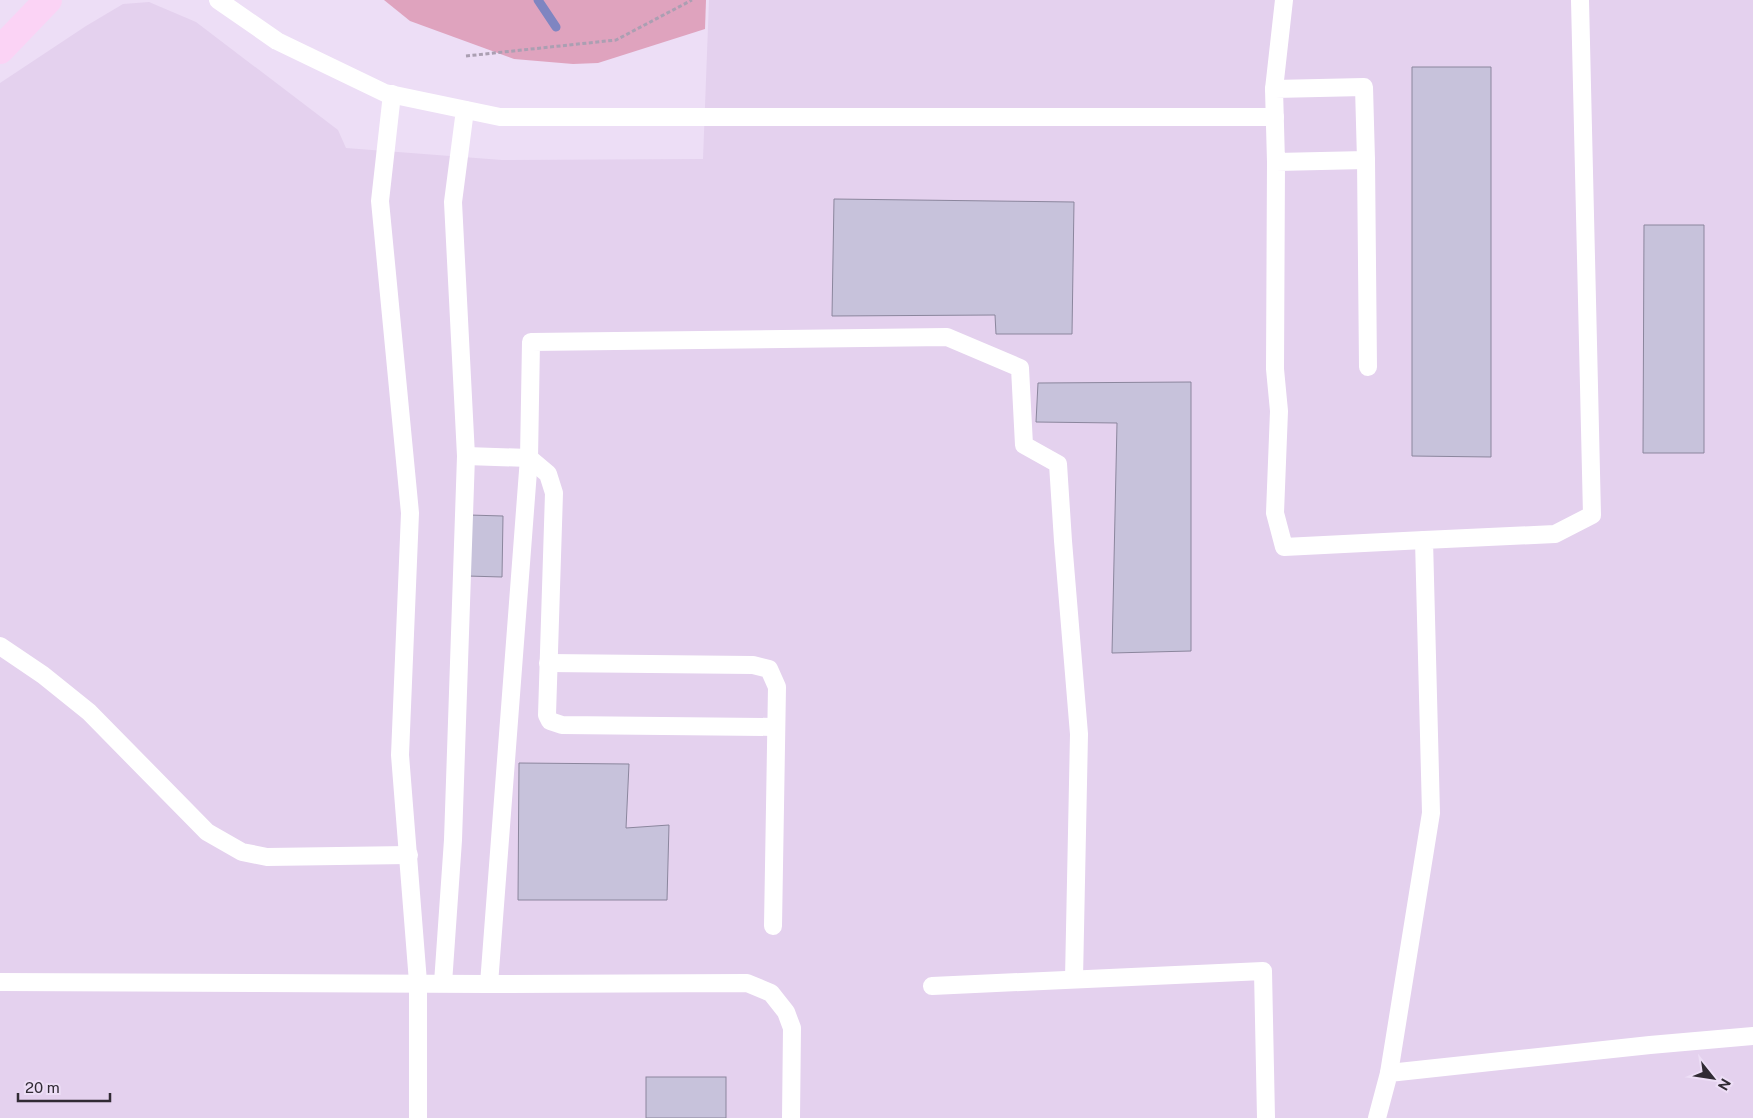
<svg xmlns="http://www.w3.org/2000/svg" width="1753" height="1118" viewBox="0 0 1753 1118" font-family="'Public Sans',sans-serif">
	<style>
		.built { fill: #e4d1ee }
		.green { fill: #dfa3be }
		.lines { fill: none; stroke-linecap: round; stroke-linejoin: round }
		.stream { stroke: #7f85c1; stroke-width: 9 }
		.building { fill: #c7c2db; stroke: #8b869d }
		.path { stroke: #ab9fb2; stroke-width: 3; stroke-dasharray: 4 2.5; stroke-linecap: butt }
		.service { stroke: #fff; stroke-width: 18 }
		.primary { stroke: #fbd3f5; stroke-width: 28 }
	</style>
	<rect width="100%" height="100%" fill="#eddef6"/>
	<path class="built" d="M 709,0 L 1753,0 L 1753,1118 L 0,1118 L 0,83 L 86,26 L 123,4 L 149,2 L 196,22 L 338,130 L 346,148 L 502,160 L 703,159 Z"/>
	<path class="green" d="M 384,0 L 706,0 L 705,29 L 598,63 L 573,64 L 514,59 L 410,21 Z"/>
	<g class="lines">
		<path class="stream" d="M 538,0 L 556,27"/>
	</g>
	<g class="building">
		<path d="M 1412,67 L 1491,67 L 1491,457 L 1412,456 Z"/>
		<path d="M 834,199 L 1074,202 L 1072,334 L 996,334 L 995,315 L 832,316 Z"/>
		<path d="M 1644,225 L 1704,225 L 1704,453 L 1643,453 Z"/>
		<path d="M 1191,382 L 1191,651 L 1112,653 L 1117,423 L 1036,422 L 1038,383 Z"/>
		<path d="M 469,515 L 503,516 L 502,577 L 467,576 Z"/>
		<path d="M 519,763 L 629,764 L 626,828 L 669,825 L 667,900 L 518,900 Z"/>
		<rect x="646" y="1077" width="80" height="41"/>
	</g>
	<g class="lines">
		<path class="path" d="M 466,56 L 616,40 L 692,0"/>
		<g class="service">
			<path d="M 218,0 L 277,41 L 385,93 L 500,117 L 1275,117"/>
			<path d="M 1274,89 L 1284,0"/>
			<path d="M 392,94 L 380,201 L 410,513 L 400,755 L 418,982 L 418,1118"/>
			<path d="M 1366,160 L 1368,367"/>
			<path d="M 1276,162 L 1366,160 L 1364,87 L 1274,89 L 1276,162 L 1275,369 L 1279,411 L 1275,513 L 1284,547 L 1424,540"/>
			<path d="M 466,456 L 529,458 L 548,474 L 554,493 L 547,715 L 550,721 L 562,725 L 776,727"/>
			<path d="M 0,646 L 43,675 L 89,712 L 207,832 L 242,852 L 267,857 L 409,855"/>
			<path d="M 548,663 L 753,665 L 769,669 L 777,687 L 773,926"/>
			<path d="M 0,982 L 489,984"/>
			<path d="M 443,983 L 453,840 L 466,456 L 453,202 L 465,110"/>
			<path d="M 932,986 L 1263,971 L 1266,1118"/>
			<path d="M 1389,1073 L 1431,813 L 1424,540 L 1555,534 L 1592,515 L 1580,0"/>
			<path d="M 791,1118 L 792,1028 L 786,1012 L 771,993 L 747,983 L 489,984 L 529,458 L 531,342 L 947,337 L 1020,368 L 1024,445 L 1058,464 L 1063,541 L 1079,734 L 1074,979"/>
			<path d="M 1377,1118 L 1389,1073 L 1650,1045 L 1753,1036"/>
		</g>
		<path class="primary" d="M 0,50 L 48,0"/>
	</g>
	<g transform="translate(1713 1078) rotate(120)" stroke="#eddef6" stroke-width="4" paint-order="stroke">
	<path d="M0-4L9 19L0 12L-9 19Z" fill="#312b34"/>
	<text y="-8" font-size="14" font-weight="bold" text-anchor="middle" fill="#312b34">N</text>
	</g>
	<path d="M18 1093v8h92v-8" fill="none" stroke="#312b34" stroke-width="2.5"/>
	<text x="25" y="1093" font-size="15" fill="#312b34" stroke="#eddef6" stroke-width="4" paint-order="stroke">20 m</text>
</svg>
